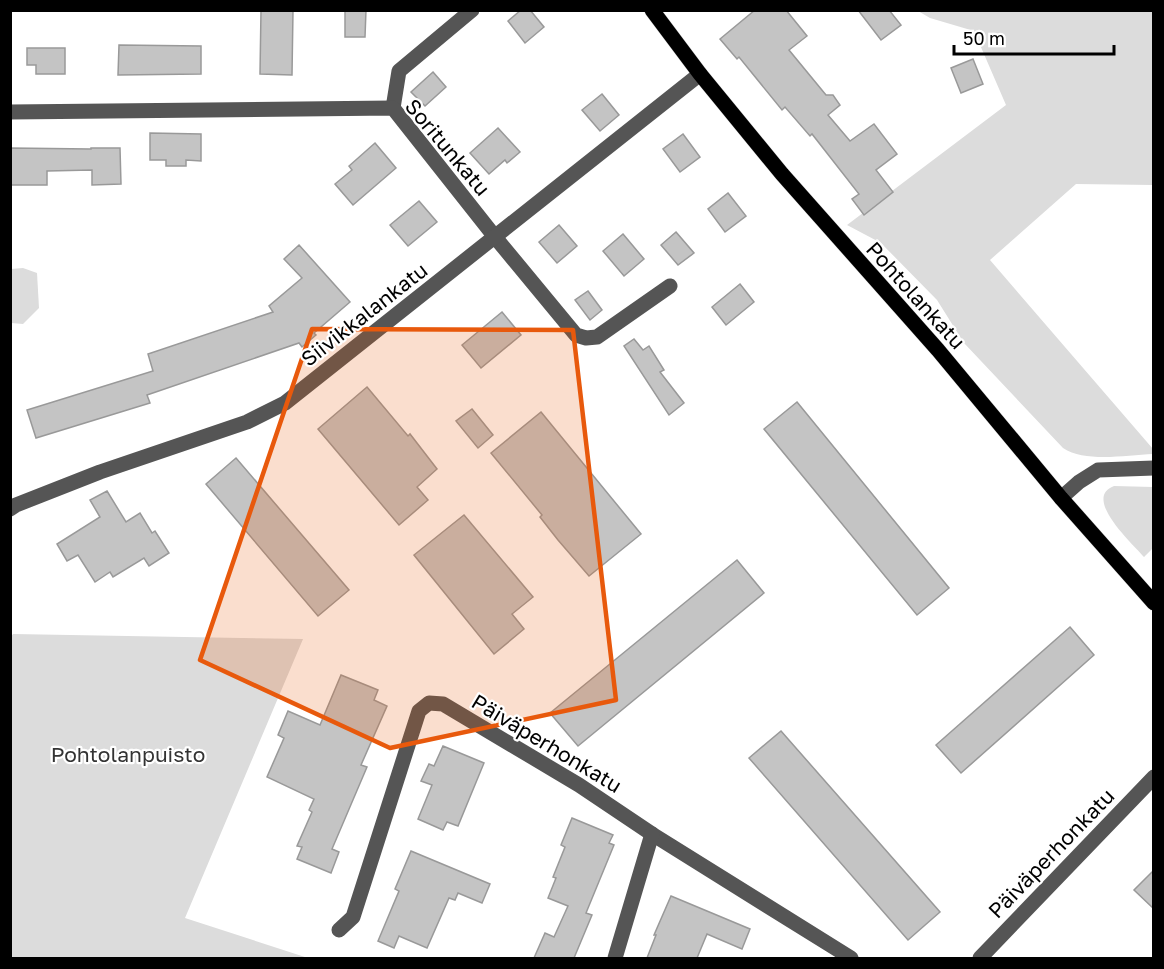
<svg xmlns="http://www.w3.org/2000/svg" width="1164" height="969" viewBox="0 0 1164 969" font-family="'Golos Text',sans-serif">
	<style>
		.green { fill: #dcdcdc }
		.building { fill: #c4c4c4; stroke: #999; stroke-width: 1.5 }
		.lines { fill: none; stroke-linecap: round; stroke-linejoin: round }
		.major-casing { stroke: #dbdbdb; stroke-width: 16 }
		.minor { stroke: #555; stroke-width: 15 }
		.major { stroke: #000; stroke-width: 15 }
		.marked { fill: #e8590c; fill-opacity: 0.2; stroke: #e8590c; stroke-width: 4.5; stroke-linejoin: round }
		.labels { text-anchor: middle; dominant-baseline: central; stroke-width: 4.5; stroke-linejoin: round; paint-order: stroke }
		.street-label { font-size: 21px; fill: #000; stroke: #fff }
		.park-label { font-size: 21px; fill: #333; stroke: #fff }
	</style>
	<rect width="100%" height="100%" fill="#fff"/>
	<g class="green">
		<path d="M 918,11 L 1153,11 L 1153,185 L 1076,184 L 990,260 L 1153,449 L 1153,454 C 1126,455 1086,463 1063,448 L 964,343 L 937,300 L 881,243 L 847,225 L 1006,105 L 974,31 L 930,18 Z"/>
		<path d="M 23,268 L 37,273 L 39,308 L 23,324 L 11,323 L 11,269 Z"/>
		<path d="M 1114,486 L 1153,487 L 1153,548 L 1144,557 C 1132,543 1082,498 1114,486 Z"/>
		<path d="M 13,634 L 303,639 L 185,918 L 308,958 L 11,958 L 10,638 Z"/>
	</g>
	<g class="building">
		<path d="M 261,10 L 293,11 L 292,75 L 260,74 Z"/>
		<path d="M 345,10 L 366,10 L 365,37 L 345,37 Z"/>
		<path d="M 521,10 L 530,10 L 544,27 L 525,43 L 508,21 Z"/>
		<path d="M 755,10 L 786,10 L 807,36 L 789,50 L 826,95 L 833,95 L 840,105 L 828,115 L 850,141 L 874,124 L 897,154 L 876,170 L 893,192 L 864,215 L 852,199 L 859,194 L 812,134 L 810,136 L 785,107 L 782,110 L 739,57 L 737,59 L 720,39 Z"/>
		<path d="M 858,10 L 889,10 L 901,25 L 881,40 Z"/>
		<path d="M 119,45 L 201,46 L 201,74 L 118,75 Z"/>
		<path d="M 27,48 L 65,48 L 65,74 L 36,74 L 36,65 L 27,65 Z"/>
		<path d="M 973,59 L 983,84 L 961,93 L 951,68 Z"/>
		<path d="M 433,72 L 446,87 L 425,106 L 411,92 Z"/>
		<path d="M 602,94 L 619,115 L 600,131 L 582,110 Z"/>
		<path d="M 498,128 L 520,152 L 507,163 L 505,160 L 489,174 L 470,153 Z"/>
		<path d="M 150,133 L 201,134 L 201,161 L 186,160 L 186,166 L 166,166 L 166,160 L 150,160 Z"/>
		<path d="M 683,134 L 700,157 L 680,172 L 663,149 Z"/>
		<path d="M 375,143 L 396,168 L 353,205 L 335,184 L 352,170 L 349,166 Z"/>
		<path d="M 10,148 L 91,149 L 91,148 L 120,148 L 121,184 L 92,185 L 92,170 L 47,171 L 47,185 L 10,185 Z"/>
		<path d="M 728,193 L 746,216 L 725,232 L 708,209 Z"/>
		<path d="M 419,201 L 437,222 L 408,246 L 390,225 Z"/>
		<path d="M 559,225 L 577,246 L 557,263 L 539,242 Z"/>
		<path d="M 676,232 L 694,253 L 678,265 L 661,245 Z"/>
		<path d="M 623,234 L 644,259 L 624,276 L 603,251 Z"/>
		<path d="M 299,245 L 350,302 L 314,333 L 316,335 L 302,347 L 299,343 L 147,395 L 150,403 L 36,438 L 27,410 L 153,371 L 148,354 L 273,312 L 269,306 L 302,278 L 284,259 Z"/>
		<path d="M 740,284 L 754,302 L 726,325 L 712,307 Z"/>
		<path d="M 588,291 L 602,310 L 590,320 L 575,300 Z"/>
		<path d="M 502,312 L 521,335 L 481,368 L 462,345 Z"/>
		<path d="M 634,339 L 643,350 L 649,346 L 664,370 L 660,372 L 684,403 L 669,415 L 624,346 Z"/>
		<path d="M 367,387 L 408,436 L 410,434 L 437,469 L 417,487 L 428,500 L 399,525 L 318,429 Z"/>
		<path d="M 797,402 L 949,588 L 917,615 L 764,429 Z"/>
		<path d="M 472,409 L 493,435 L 478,448 L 456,421 Z"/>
		<path d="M 541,412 L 641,534 L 589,576 L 558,540 L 540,517 L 542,515 L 491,453 Z"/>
		<path d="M 236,458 L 349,590 L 318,616 L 206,484 Z"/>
		<path d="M 107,491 L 126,522 L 140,513 L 152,533 L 155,531 L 169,553 L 149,566 L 144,558 L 113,577 L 110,572 L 95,582 L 78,555 L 67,561 L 57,544 L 100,517 L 90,500 Z"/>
		<path d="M 464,515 L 533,597 L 512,614 L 524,629 L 494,654 L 414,555 Z"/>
		<path d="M 737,560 L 764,593 L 578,746 L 550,713 Z"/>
		<path d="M 1070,627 L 1094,655 L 961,773 L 936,745 Z"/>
		<path d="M 341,675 L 378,690 L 374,700 L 387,706 L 361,765 L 367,767 L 332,849 L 339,852 L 331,873 L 297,859 L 302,847 L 297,846 L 312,812 L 309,810 L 314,799 L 267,777 L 284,738 L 278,735 L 288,711 L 320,725 Z"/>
		<path d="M 781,731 L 940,912 L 908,940 L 749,758 Z"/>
		<path d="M 443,746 L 484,763 L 458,826 L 447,822 L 443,830 L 418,819 L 432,785 L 421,781 L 429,764 L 434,766 Z"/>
		<path d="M 572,818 L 613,835 L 609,843 L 614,845 L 586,913 L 592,915 L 574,958 L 534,958 L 545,933 L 554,937 L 568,906 L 548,898 L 556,878 L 553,877 L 565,847 L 561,845 Z"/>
		<path d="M 411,851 L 490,884 L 482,903 L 458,893 L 455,900 L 449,898 L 427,948 L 399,936 L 394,948 L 378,941 L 399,891 L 395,889 Z"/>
		<path d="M 1154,870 L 1154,909 L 1134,890 Z"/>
		<path d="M 671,896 L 750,929 L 742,949 L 707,934 L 697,958 L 647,958 L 656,935 L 654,935 Z"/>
	</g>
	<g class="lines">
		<g class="major-casing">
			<path id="major" d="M 652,10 L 700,74 L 782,174 L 938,350 L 1061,498 L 1154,603"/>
		</g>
		<g class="minor">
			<path d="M 393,108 L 399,71 L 472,10"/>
			<path d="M 10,112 L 393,108 L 495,237 L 576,335 L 586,338 L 597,337 L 670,286"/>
			<path d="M 1061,498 L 1079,482 L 1098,470 L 1154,468"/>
			<path d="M 10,509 L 16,505 L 100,472 L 247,422 L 285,403 L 700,74"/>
			<path d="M 339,930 L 353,917 L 419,711 L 429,703 L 443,704 L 579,785 L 652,834 L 851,958"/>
			<path d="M 615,958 L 652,834"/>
			<path d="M 980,958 L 1154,777"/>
		</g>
		<use href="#major" class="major"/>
	</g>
	<path class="marked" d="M 312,329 L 573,330 L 616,700 L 390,748 L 200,660 Z"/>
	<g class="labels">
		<g class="street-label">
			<text transform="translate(448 147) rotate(50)">Soritunkatu</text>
			<text transform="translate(916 295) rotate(48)">Pohtolankatu</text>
			<text transform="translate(364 314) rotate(-38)">Siivikkalankatu</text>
			<text transform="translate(547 743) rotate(31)">Päiväperhonkatu</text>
			<text transform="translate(1051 853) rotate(-46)">Päiväperhonkatu</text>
		</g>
		<g class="park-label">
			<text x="128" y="754">Pohtolanpuisto</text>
		</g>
	</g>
	<rect width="1164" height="969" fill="none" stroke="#000000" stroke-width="24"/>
	<path d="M954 45v9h160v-9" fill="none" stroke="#000000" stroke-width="3"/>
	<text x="963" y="45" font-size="18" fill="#000000" stroke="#ffffff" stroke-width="4.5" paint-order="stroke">50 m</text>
</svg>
